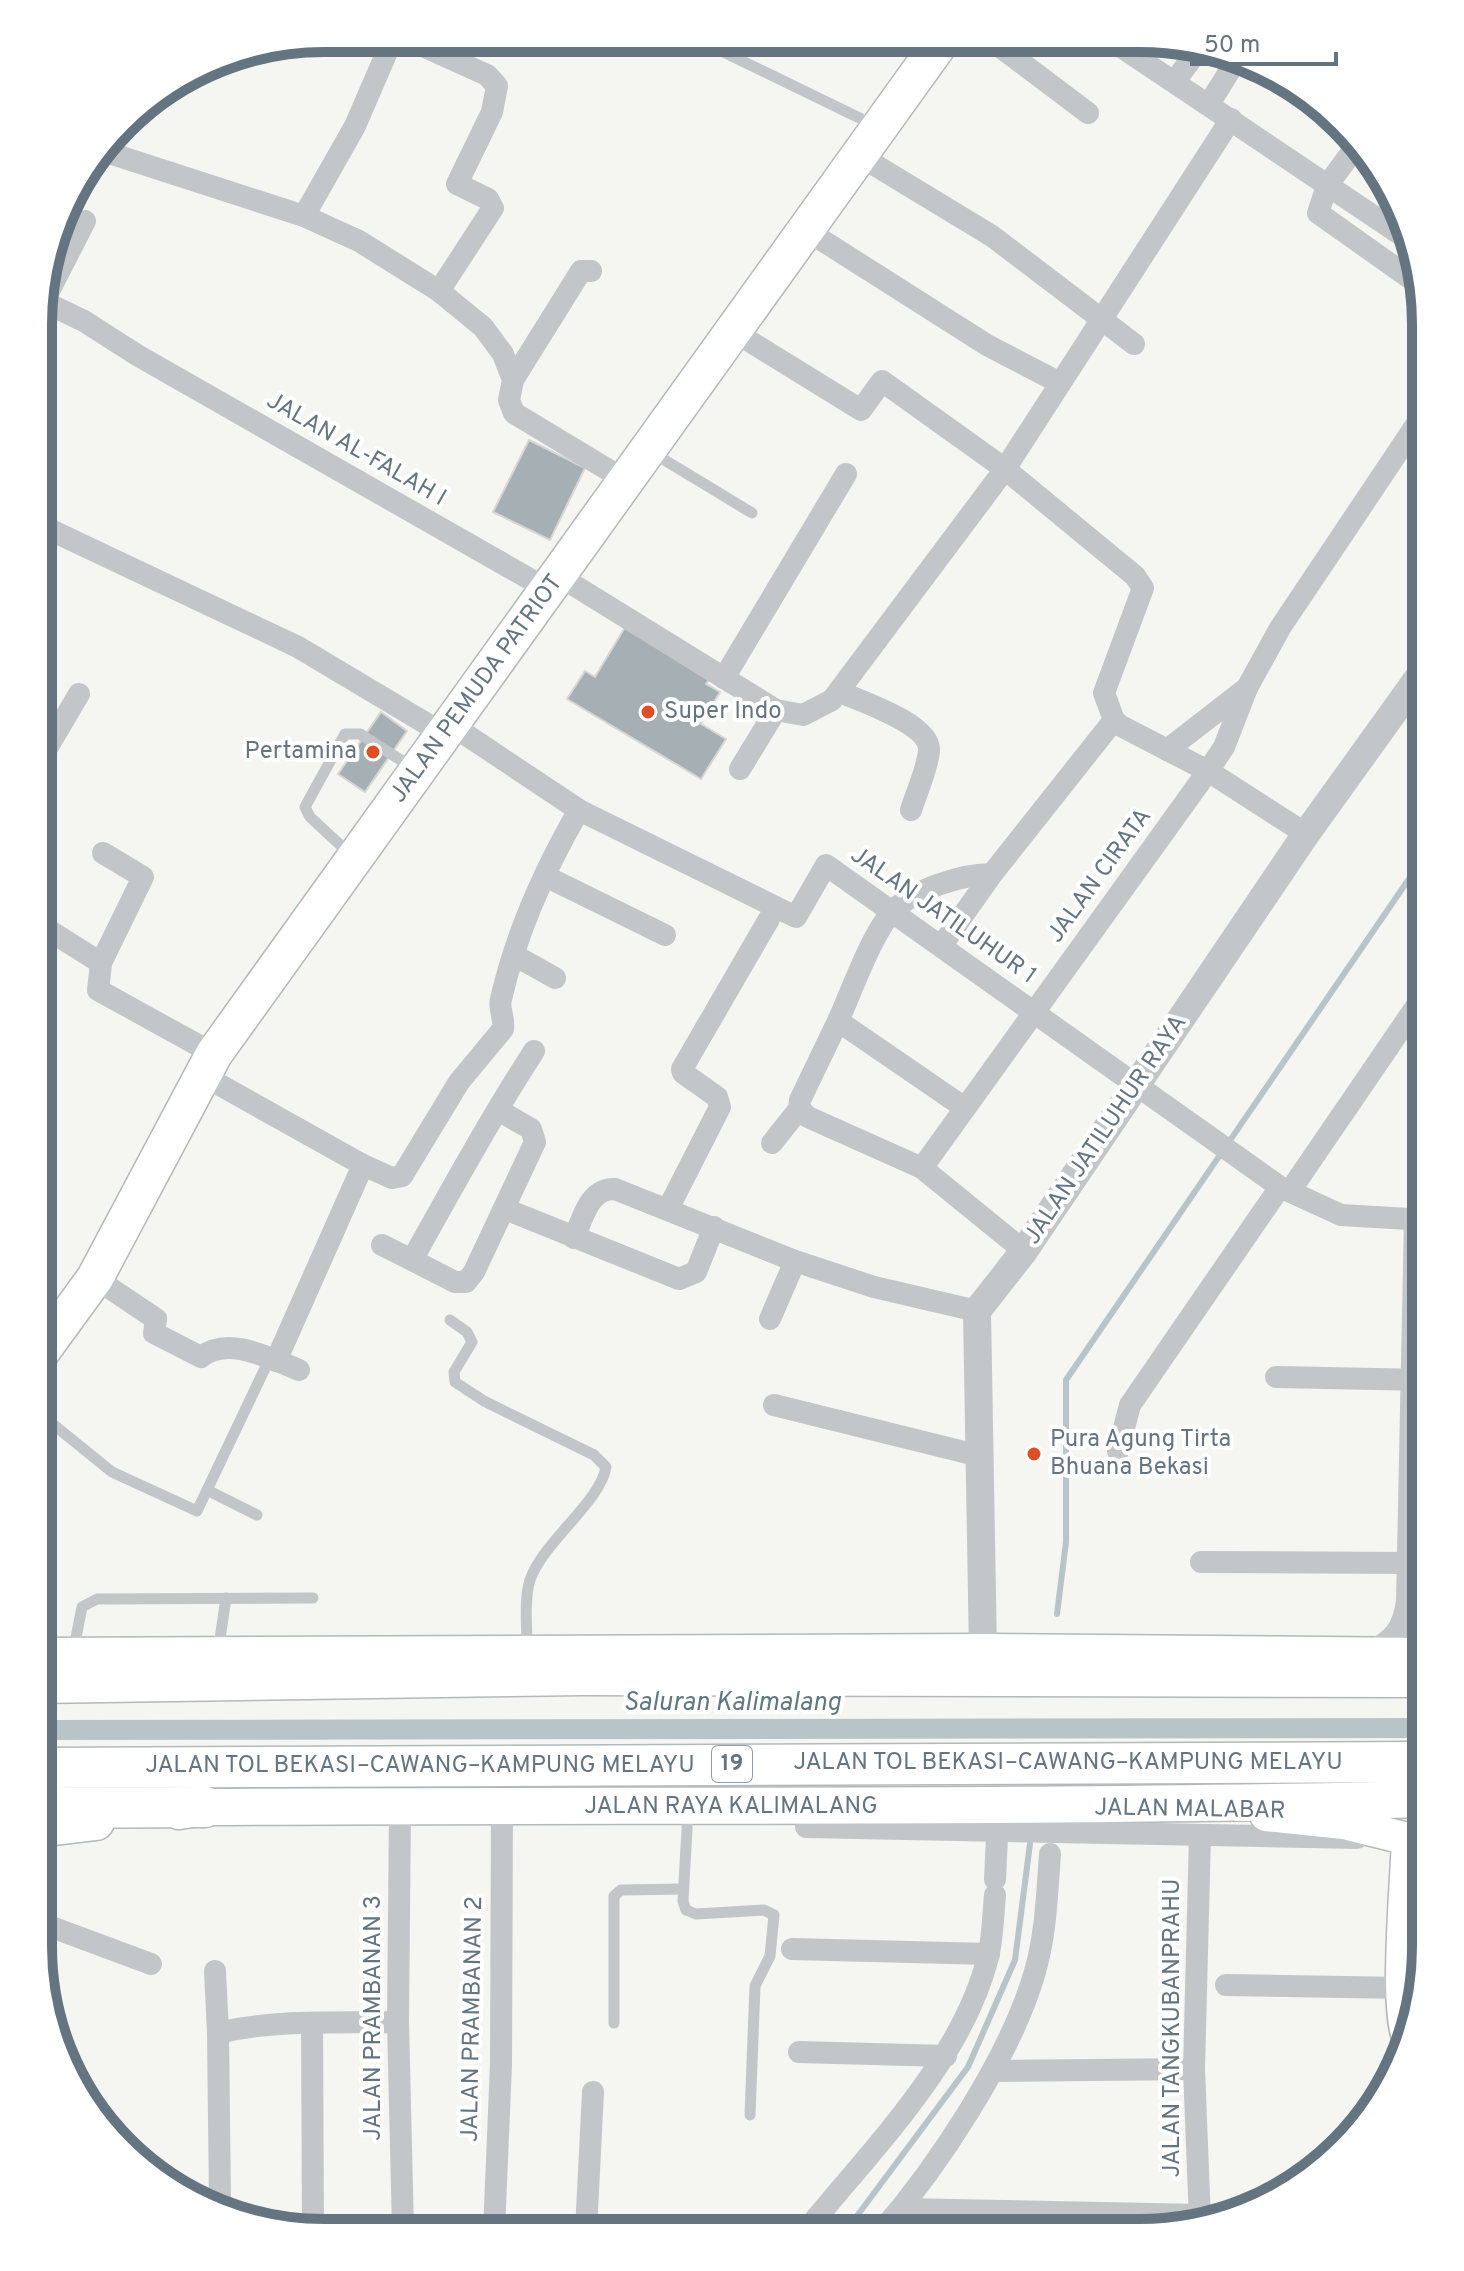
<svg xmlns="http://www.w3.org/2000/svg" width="1464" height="2271" viewBox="0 0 1464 2271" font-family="Overpass,sans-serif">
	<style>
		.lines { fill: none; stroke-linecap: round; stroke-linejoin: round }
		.stream { stroke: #b9c4c8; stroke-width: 6 }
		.canal { stroke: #b9c4c8; stroke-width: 20 }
		.building { fill: #a6afb3; stroke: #d6d6d4; stroke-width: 2 }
		.secondary-casing { stroke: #b2b8bb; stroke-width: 35 }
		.primary-casing { stroke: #b3b8bb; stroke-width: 39 }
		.motorway-casing { stroke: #b5b8bb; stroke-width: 43 }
		.service { stroke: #c2c6c9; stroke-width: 11 }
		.minor { stroke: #c2c6c9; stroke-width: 22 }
		.tertiary { stroke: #c2c6c9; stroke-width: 28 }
		.secondary { stroke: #fff; stroke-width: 32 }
		.primary { stroke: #fff; stroke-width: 36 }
		.motorway { stroke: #fff; stroke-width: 40 }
		.poi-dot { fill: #df4f27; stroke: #fff; stroke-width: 3 }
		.labels { text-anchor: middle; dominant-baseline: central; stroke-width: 8; stroke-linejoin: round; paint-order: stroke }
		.shield { fill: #fff; stroke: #929ea7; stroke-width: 2 }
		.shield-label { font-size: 22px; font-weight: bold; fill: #647581 }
		.street-label { font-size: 24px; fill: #647581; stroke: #fff }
		.poi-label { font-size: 24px; fill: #647581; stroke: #fff; text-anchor: start }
		.water-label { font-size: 26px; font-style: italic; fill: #60777f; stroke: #fff }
		.rim { fill: none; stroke: #647581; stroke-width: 10 }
	</style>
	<rect width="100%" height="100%" fill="#f5f5f1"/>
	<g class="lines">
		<g class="stream">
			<path d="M 1057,1614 L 1066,1542 L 1066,1380 L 1426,854"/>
			<path d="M 845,2232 L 968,2067 L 1015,1960 L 1030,1844"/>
		</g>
		<path class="canal" d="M 38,1730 L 1425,1728"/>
	</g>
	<g class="building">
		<path d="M 529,440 L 585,468 L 550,540 L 493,512 Z"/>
		<path d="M 627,624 L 712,675 L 706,684 L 720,692 L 701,724 L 726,739 L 701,779 L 567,699 L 585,671 L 595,677 Z"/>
		<path d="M 381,712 L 407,731 L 365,792 L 338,774 Z"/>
	</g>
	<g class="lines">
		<g class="secondary-casing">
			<path id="secondary" d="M 1266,1815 L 1344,1823 L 1408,1839 C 1407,1875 1394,2018 1410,2041"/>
		</g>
		<g class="primary-casing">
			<g id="primary">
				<path d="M 39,1355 L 95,1278 L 214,1054 L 942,40"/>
				<path d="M 38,1656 L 983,1652 L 1425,1656"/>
				<path d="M 179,1811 L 205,1807 C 612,1804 1018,1809 1425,1799"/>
				<path d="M 38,1829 L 96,1822"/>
			</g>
		</g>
		<g class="motorway-casing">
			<g id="motorway">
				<path d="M 38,1683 L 582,1675 L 1425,1677"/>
				<path d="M 38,1768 L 1425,1762"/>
				<path d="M 38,1808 L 205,1807"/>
			</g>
		</g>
		<g class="service">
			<path d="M 701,41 L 876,126"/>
			<path d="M 653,453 L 752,513"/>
			<path d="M 350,854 L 310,817 L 305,807 L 345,734 L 360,734 L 413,768"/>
			<path d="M 450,1320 L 467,1332 L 472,1342 L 454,1372 L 455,1382 L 484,1401 L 594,1455 L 606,1467 C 601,1501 543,1542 530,1580 C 524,1599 527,1627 527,1648"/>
			<path d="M 39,1413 L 112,1472 L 197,1511 L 270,1358"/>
			<path d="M 207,1490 L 257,1515"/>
			<path d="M 218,1652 L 226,1598"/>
			<path d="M 73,1653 L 82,1607 L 97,1599 L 313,1598"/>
			<path d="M 688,1811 L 683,1901 L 686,1910 L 696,1914 L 764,1910 L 774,1915 L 770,1956 L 755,1986 L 750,2115"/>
			<path d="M 614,2023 L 614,1896 L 621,1890 L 683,1889"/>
		</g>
		<g class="minor">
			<path d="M 405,38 L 487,75 L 497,86 L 492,112 L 457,184 L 488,199 L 493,208 L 439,291"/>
			<path d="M 991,40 L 1088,113"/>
			<path d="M 1111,40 L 1409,240"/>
			<path d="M 1174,82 L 1199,49"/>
			<path d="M 1209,104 L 1234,64"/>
			<path d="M 1354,149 L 1327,186 L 1318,213 L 1414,281"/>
			<path d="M 103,151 L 304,216 L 359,241 L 439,291 L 483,327 L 503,354 L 513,380 L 509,400 L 514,413 L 625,480"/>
			<path d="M 860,156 L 992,236 L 1134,344"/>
			<path d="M 304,216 L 355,126 L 393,38"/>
			<path d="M 806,230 L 987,345 L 1060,383"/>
			<path d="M 40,300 L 84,321 L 137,355 L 549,590"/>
			<path d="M 44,301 L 85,221"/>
			<path d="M 733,331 L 861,410 L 882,381 L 1005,469 L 1135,576 L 1143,588 L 1104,693 L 1114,720 L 1121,726 L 1208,771 L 1306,834"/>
			<path d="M 513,380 L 581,271 L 591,271"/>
			<path d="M 40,525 L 298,647 L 442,733"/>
			<path d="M 559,576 L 776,710 L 803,715 L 832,700 L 1005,469 L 1231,119"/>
			<path d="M 724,678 L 846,474"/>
			<path d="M 840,692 C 860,701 931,724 929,751 C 927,770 917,791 911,810"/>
			<path d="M 450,724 L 579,810 L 796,917 L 826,865 L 1280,1187 L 1341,1215 L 1426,1220"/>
			<path d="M 1167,750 L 1247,688"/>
			<path d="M 40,760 L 79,694"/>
			<path d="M 740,769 L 776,710"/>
			<path d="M 545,876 L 665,935"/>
			<path d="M 39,924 L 101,963 L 143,877 L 103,853"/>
			<path d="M 942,945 L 992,874 L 1114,720"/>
			<path d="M 514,955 L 555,978"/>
			<path d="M 101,964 L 98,990 L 214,1054"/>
			<path d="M 838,1021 C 851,993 873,930 894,910 C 915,889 963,874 992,874"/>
			<path d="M 202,1075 L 363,1165 L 392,1178 L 402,1176 L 459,1082 L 503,1029 C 505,1018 498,1009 501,999 C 516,934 546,867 579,810"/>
			<path d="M 799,1109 L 808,1117 L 922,1168 L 1208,771 L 1224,747 L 1247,688 L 1280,628 L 1426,410"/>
			<path d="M 498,1110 L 531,1129 L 535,1142 L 474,1272 L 466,1282 L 455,1282 L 412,1260 C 451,1190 490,1119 534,1051"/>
			<path d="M 772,1143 L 799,1109 L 800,1100 L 838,1021 L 965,1108"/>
			<path d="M 922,1168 L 1024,1251"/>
			<path d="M 1290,1191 L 1426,992"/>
			<path d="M 505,1209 L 679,1279 L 696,1272 L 714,1227"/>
			<path d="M 668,1209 L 720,1107 L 717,1097 L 683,1073 L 682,1069 L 769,919"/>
			<path d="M 574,1238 C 583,1218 589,1188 615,1189 L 795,1261 L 874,1287 L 977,1311"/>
			<path d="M 382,1245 L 412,1260"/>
			<path d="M 95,1278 L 156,1319 L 154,1333 L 201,1357 C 229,1335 271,1359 299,1370"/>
			<path d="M 770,1319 L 795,1261"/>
			<path d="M 276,1361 L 363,1165"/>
			<path d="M 1276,1377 L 1426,1380"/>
			<path d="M 774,1405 L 980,1456"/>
			<path d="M 1118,1451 L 1130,1405 L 1280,1187"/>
			<path d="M 1201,1562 L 1409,1563"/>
			<path d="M 1369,1653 C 1394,1639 1403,1630 1407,1601 L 1415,1220 L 1425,1208"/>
			<path d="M 400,1806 L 398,2022 L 403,2231"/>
			<path d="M 806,1827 L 1357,1838"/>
			<path d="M 1200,1835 L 1194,2069 L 1200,2221"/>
			<path d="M 995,1879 L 998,1816"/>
			<path d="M 38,1922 L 151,1964"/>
			<path d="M 792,1949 L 989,1954"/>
			<path d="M 215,1971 L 218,2033 C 276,2019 338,2023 398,2022"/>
			<path d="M 1226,1985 L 1404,1988"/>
			<path d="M 312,2023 L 313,2231"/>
			<path d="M 218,2033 L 220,2203"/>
			<path d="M 799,2052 L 946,2056"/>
			<path d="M 993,2071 L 1194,2069"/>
			<path d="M 901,2209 L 1200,2215"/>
			<path d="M 494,2231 L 501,2064 L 502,1807"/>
			<path d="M 586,2231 L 593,2092"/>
			<path d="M 805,2232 C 871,2150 962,2061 988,1957 C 993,1937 993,1915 995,1895"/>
			<path d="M 881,2232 C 938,2166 1009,2059 1034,1975 C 1046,1936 1047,1894 1050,1854"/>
		</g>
		<path class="tertiary" d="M 983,1652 L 977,1311 L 1024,1251 L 1306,834 L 1426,667"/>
		<use href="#secondary" class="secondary"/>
		<use href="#primary" class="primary"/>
		<use href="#motorway" class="motorway"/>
	</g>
	<g class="poi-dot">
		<circle cx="648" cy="712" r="8"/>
		<circle cx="373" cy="752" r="8"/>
		<circle cx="1034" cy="1454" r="8"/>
	</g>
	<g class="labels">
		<rect class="shield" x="712" y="1746" width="40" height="36" rx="6"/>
		<g class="shield-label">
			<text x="732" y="1764">19</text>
		</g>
		<g class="street-label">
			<text transform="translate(356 450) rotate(30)">JALAN AL-FALAH I</text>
			<text transform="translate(477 689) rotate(-54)">JALAN PEMUDA PATRIOT</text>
			<text transform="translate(1100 876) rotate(-54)">JALAN CIRATA</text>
			<text transform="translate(943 916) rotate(35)">JALAN JATILUHUR 1</text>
			<text transform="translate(1106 1130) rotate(-56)">JALAN JATILUHUR RAYA</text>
			<text x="1068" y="1763">JALAN TOL BEKASI–CAWANG–KAMPUNG MELAYU</text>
			<text x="420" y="1766">JALAN TOL BEKASI–CAWANG–KAMPUNG MELAYU</text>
			<text x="731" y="1807">JALAN RAYA KALIMALANG</text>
			<text transform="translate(1190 1810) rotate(1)">JALAN MALABAR</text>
			<text transform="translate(374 2018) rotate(-90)">JALAN PRAMBANAN 3</text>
			<text transform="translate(473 2019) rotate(-89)">JALAN PRAMBANAN 2</text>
			<text transform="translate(1173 2028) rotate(-90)">JALAN TANGKUBANPRAHU</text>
		</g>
		<g class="poi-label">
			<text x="664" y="712">Super Indo</text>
			<text x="357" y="752" text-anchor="end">Pertamina</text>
			<text x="1050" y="1440">Pura Agung Tirta<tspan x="1050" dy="28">Bhuana Bekasi</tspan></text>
		</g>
		<g class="water-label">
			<text x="732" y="1703">Saluran Kalimalang</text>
		</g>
	</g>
	<path d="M0 0H1464V2271H0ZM324 52H1140A272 272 0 0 1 1412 324V1947A272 272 0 0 1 1140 2219H324A272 272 0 0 1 52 1947V324A272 272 0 0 1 324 52Z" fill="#fff" fill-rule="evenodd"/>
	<path class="rim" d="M324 52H1140A272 272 0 0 1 1412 324V1947A272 272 0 0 1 1140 2219H324A272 272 0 0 1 52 1947V324A272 272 0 0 1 324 52Z"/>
	<path d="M1192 52v12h144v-12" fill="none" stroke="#647581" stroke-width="4"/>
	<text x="1204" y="52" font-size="24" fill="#647581" stroke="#ffffff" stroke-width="6" paint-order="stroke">50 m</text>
</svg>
